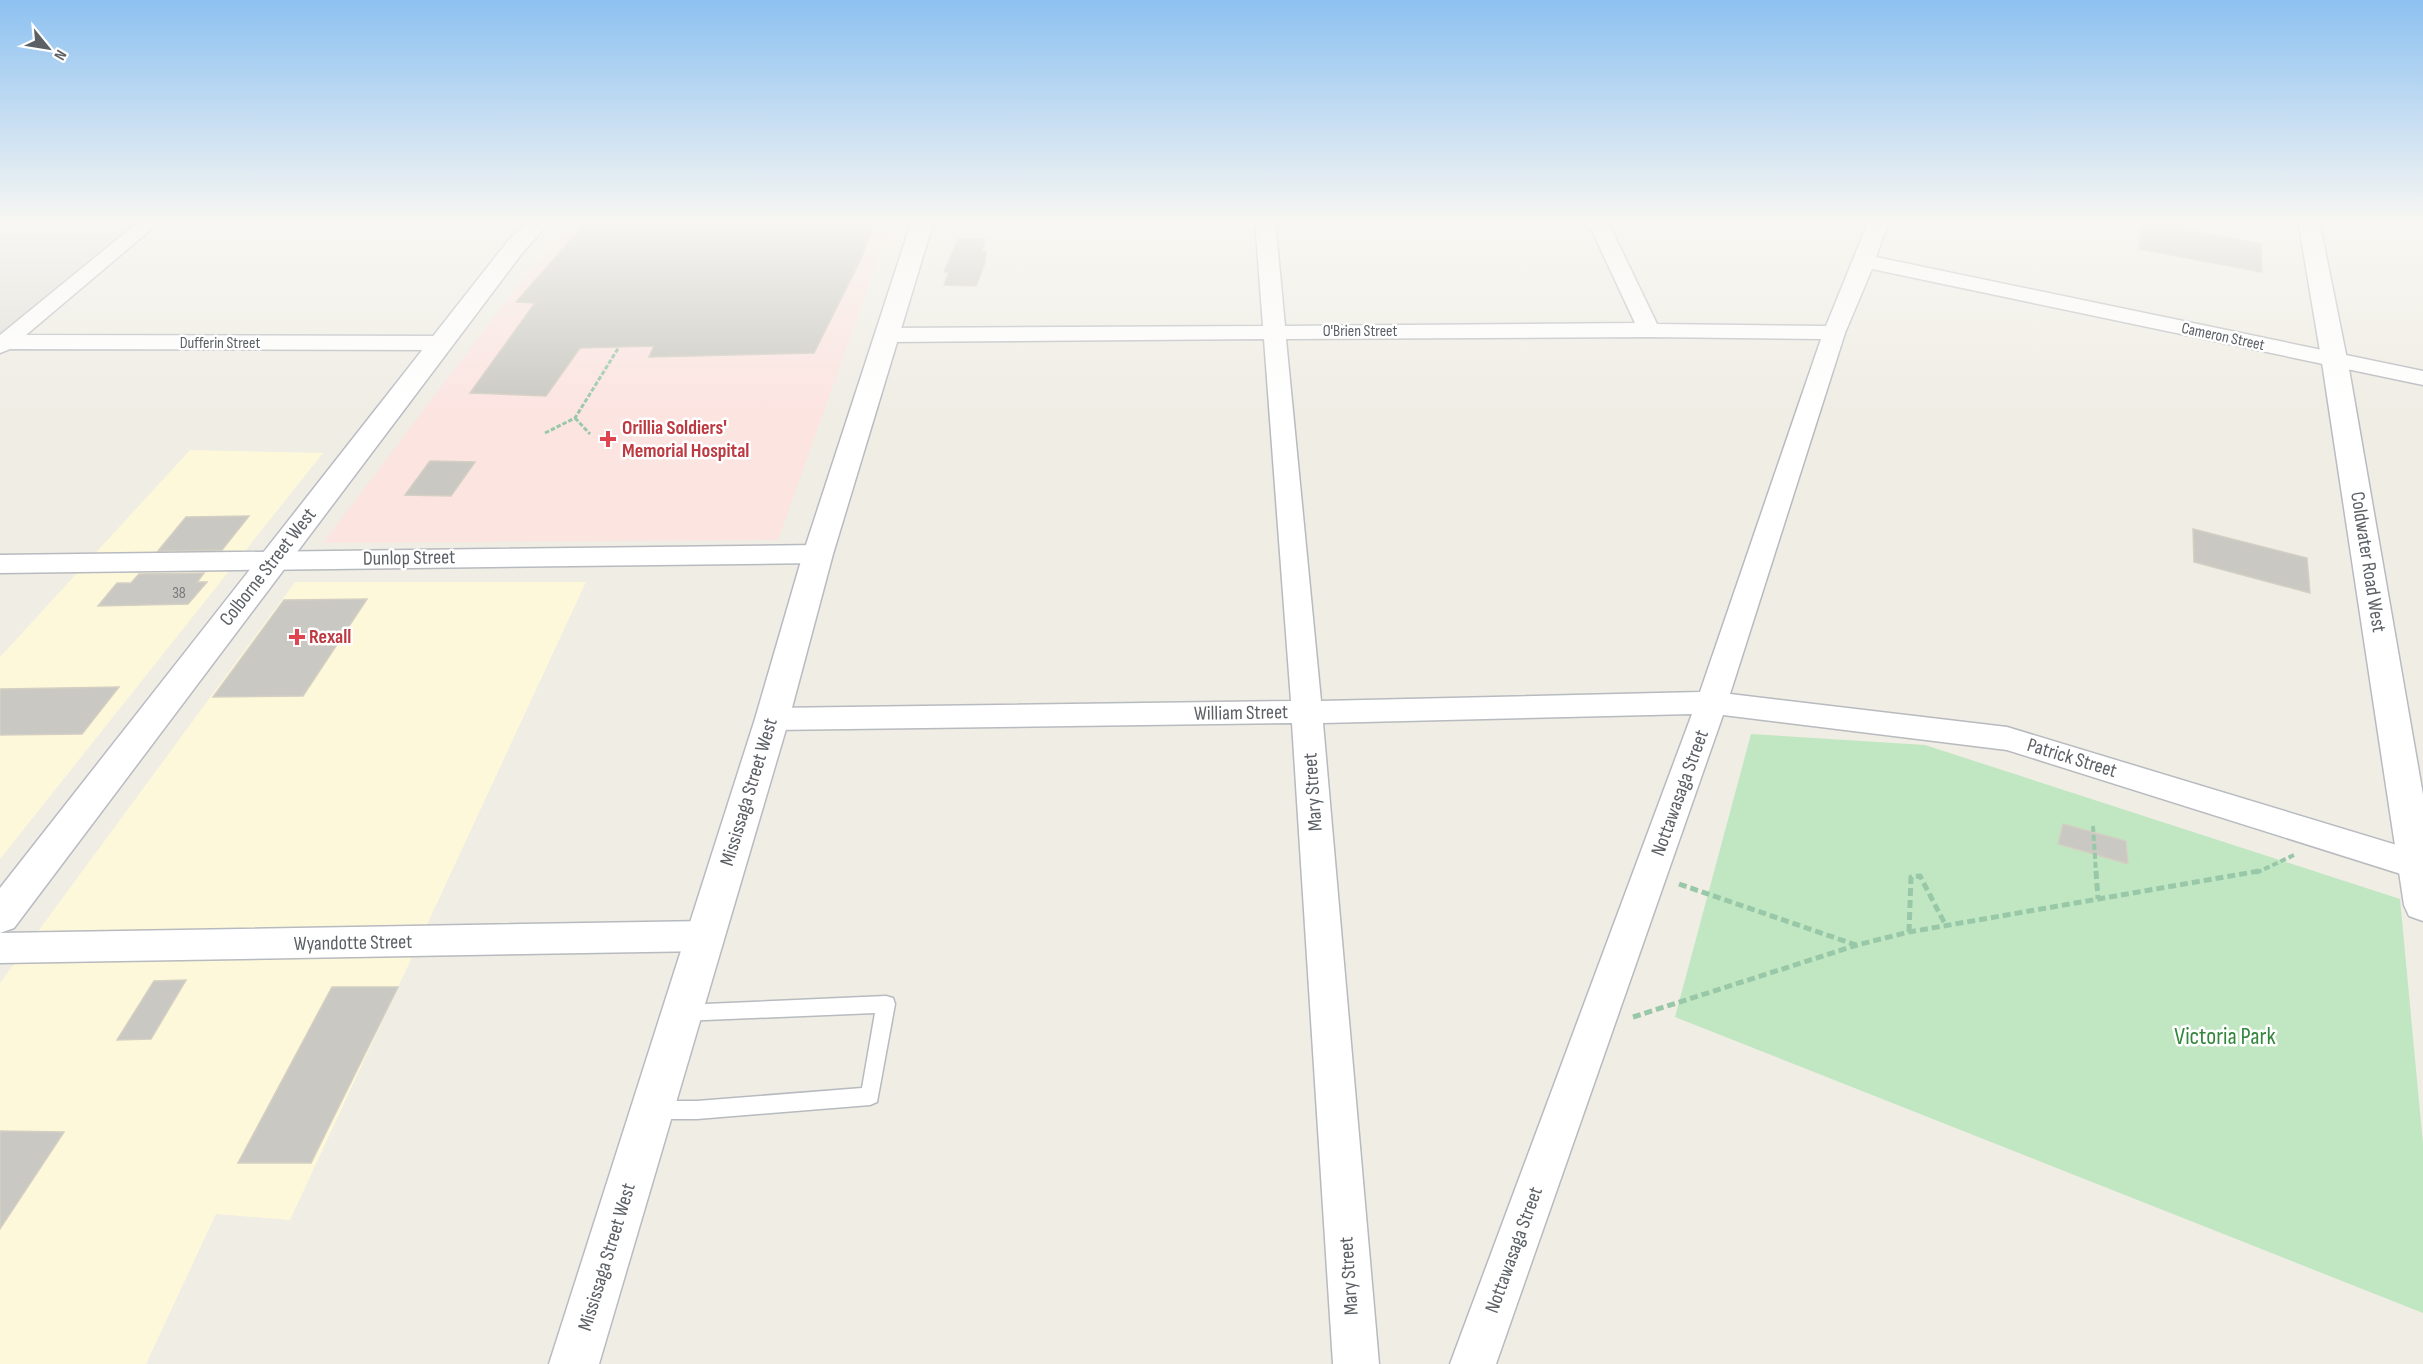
<svg xmlns="http://www.w3.org/2000/svg" width="2423" height="1364" viewBox="0 0 2423 1364" font-family="'Sofia Sans Condensed',sans-serif">
	<style>
		.commercial { fill: #fef8da }
		.industrial { fill: #e0dfd9 }
		.medical { fill: #fce4e1 }
		.green { fill: #c1e7c2 }
		.building { fill: #cac8c2; stroke: #d4cfc3; stroke-width: 1.5 }
		.lines { fill: none; stroke-linecap: round; stroke-linejoin: round }
		.lane-casing { stroke: #b7babf; stroke-width: 3 }
		.street-casing { stroke: #b7babf; stroke-width: 3 }
		.secondary-casing { stroke: #b8bbc1; stroke-width: 3 }
		.path-far2 { stroke: #99c8a9; stroke-width: 3; stroke-dasharray: 4.5 2; stroke-linecap: butt }
		.path-far1 { stroke: #99c8a9; stroke-width: 4; stroke-dasharray: 6 3; stroke-linecap: butt }
		.path { stroke: #99c8a9; stroke-width: 5; stroke-dasharray: 8 4; stroke-linecap: butt }
		.lane { fill: #fff; fill-rule: evenodd }
		.street { fill: #fff; fill-rule: evenodd }
		.secondary { fill: #fff; fill-rule: evenodd }
		.health-dot { fill: #e0444e; stroke: #fff; stroke-width: 2 }
		.labels { text-anchor: middle; dominant-baseline: central; stroke-width: 5; stroke-linejoin: round; paint-order: stroke }
		.far-street-label { font-size: 16px; fill: #5c6065; stroke: #fff }
		.number-label { font-size: 16px; fill: #787a7c }
		.health-label { font-size: 20px; font-weight: bold; fill: #be3a42; stroke: #fff; text-anchor: start }
		.street-label { font-size: 20px; fill: #5c6065; stroke: #fff }
		.near-park-label { font-size: 24px; fill: #33863b; stroke: #fff }
	</style>
	<rect width="100%" height="100%" fill="#efede4"/>
	<g class="commercial">
		<path d="M 190,450 L 323,453 L 0,859 L 0,657 Z"/>
		<path d="M 295,582 L 586,582 L 290,1220 L 216,1214 L 146,1364 L 0,1364 L 0,983 Z"/>
	</g>
	<path class="industrial" d="M 0,220 L 147,220 L 7,333 L 0,333 Z"/>
	<path class="medical" d="M 577,220 L 892,220 L 778,540 L 323,543 L 519,284 Z"/>
	<path class="green" d="M 1751,734 L 1925,745 L 2400,899 L 2423,1144 L 2423,1313 L 1675,1017 Z"/>
	<g class="building">
		<path d="M 588,220 L 876,220 L 860,261 L 814,353 L 649,357 L 654,346 L 580,348 L 546,396 L 470,393 L 535,303 L 516,302 Z"/>
		<path d="M 2142,220 L 2184,225 L 2184,230 L 2261,244 L 2262,272 L 2139,249 Z"/>
		<path d="M 958,239 L 985,239 L 982,251 L 986,251 L 985,263 L 976,286 L 944,285 L 949,272 L 944,272 Z"/>
		<path d="M 430,461 L 475,462 L 451,496 L 405,495 Z"/>
		<path d="M 249,516 L 222,550 L 158,551 L 186,517 Z"/>
		<path d="M 2193,529 L 2307,558 L 2310,593 L 2194,562 Z"/>
		<path d="M 204,573 L 197,582 L 207,582 L 188,604 L 98,606 L 117,583 L 131,583 L 139,574 Z"/>
		<path d="M 367,599 L 303,696 L 213,697 L 284,600 Z"/>
		<path d="M 119,687 L 82,734 L 0,735 L 0,689 Z"/>
		<path d="M 2063,824 L 2126,841 L 2128,864 L 2058,844 Z"/>
		<path d="M 186,980 L 151,1039 L 117,1040 L 154,981 Z"/>
		<path d="M 332,987 L 398,987 L 311,1163 L 238,1163 Z"/>
		<path d="M 0,1131 L 64,1132 L 0,1229 Z"/>
	</g>
	<g class="lines">
		<g class="lane-casing">
			<path id="lane" d="M 886,996 L 893,998 L 895,1004 L 877,1102 L 870,1105 L 697,1119 L 656,1119 L 649,1117 L 646,1110 L 649,1103 L 656,1101 L 697,1101 L 862,1088 L 875,1013 L 682,1021 L 675,1019 L 673,1013 L 675,1007 L 682,1005 Z"/>
		</g>
		<g class="street-casing">
			<g id="street">
				<path d="M 141,220 L 162,220 L 26,335 L 441,336 L 449,338 L 452,343 L 449,348 L 441,350 L 10,349 L 0,353 L 0,335 Z"/>
				<path d="M 1255,220 L 1275,220 L 1285,326 L 1635,323 L 1587,220 L 1607,220 L 1657,324 L 1826,326 L 1869,220 L 1889,220 L 1876,257 L 2423,371 L 2423,385 L 1872,269 L 1845,333 L 1730,694 L 2007,727 L 2423,853 L 2423,881 L 2007,750 L 1723,715 L 1496,1364 L 1450,1364 L 1692,714 L 1323,723 L 1379,1364 L 1333,1364 L 1292,723 L 772,730 L 761,727 L 757,719 L 761,711 L 772,708 L 1291,701 L 1264,339 L 886,342 L 878,340 L 875,335 L 878,330 L 886,328 L 1263,326 ZM 1649,337 L 1821,339 L 1700,692 L 1321,701 L 1286,339 Z"/>
				<path d="M 818,545 L 828,548 L 832,554 L 828,560 L 818,563 L 0,573 L 0,555 Z"/>
				<path d="M 706,921 L 719,925 L 724,936 L 719,947 L 706,951 L 0,963 L 0,933 Z"/>
			</g>
		</g>
		<g class="secondary-casing">
			<g id="secondary">
				<path d="M 529,220 L 552,220 L 523,252 L 14,928 L 0,933 L 0,888 L 507,242 Z"/>
				<path d="M 912,220 L 934,220 L 833,554 L 789,719 L 599,1364 L 549,1364 L 755,719 L 803,554 Z"/>
				<path d="M 2298,220 L 2319,220 L 2349,369 L 2423,795 L 2423,921 L 2409,916 L 2404,905 L 2323,369 Z"/>
			</g>
		</g>
		<g class="path-far2">
			<path d="M 575,418 L 590,434"/>
			<path d="M 545,433 L 575,418 L 619,347"/>
		</g>
		<g class="path-far1">
			<path d="M 2093,826 L 2096,873"/>
			<path d="M 2256,873 L 2294,855"/>
		</g>
		<g class="path">
			<path d="M 2096,871 L 2098,899"/>
			<path d="M 1679,884 L 1856,945"/>
			<path d="M 1909,932 L 1911,877 L 1920,876 L 1945,924"/>
			<path d="M 1633,1017 L 1857,945 L 1909,932 L 2259,871"/>
		</g>
		<use href="#lane" class="lane"/>
		<use href="#street" class="street"/>
		<use href="#secondary" class="secondary"/>
	</g>
	<linearGradient id="sky" x2="0" y2="1"><stop stop-color="#8dc1f1"/><stop offset="0.54" stop-color="#f8f7f3"/><stop offset="1" stop-color="#f8f7f3" stop-opacity="0"/></linearGradient>
	<rect width="2423" height="411" fill="url(#sky)"/>
	<g class="health-dot">
		<path d="M605 430h6v6h6v6h-6v6h-6v-6h-6v-6h6z"/>
		<path d="M294 628h6v6h6v6h-6v6h-6v-6h-6v-6h6z"/>
	</g>
	<g class="labels">
		<g class="far-street-label">
			<text x="1360" y="331">O'Brien Street</text>
			<text transform="translate(2223 337) rotate(12)">Cameron Street</text>
			<text x="220" y="343">Dufferin Street</text>
		</g>
		<g class="number-label">
			<text x="179" y="593">38</text>
		</g>
		<g class="health-label">
			<text x="622" y="428">Orillia Soldiers'<tspan x="622" dy="23">Memorial Hospital</tspan></text>
			<text x="309" y="637">Rexall</text>
		</g>
		<g class="street-label">
			<text transform="translate(409 558) rotate(-1)">Dunlop Street</text>
			<text transform="translate(2368 562) rotate(81)">Coldwater Road West</text>
			<text transform="translate(268 567) rotate(-52)">Colborne Street West</text>
			<text transform="translate(1241 713) rotate(-1)">William Street</text>
			<text transform="translate(2072 758) rotate(17)">Patrick Street</text>
			<text transform="translate(749 792) rotate(-73)">Mississaga Street West</text>
			<text transform="translate(1313 792) rotate(-94)">Mary Street</text>
			<text transform="translate(1680 793) rotate(-70)">Nottawasaga Street</text>
			<text transform="translate(353 943) rotate(-1)">Wyandotte Street</text>
			<text transform="translate(1514 1250) rotate(-70)">Nottawasaga Street</text>
			<text transform="translate(607 1257) rotate(-73)">Mississaga Street West</text>
			<text transform="translate(1349 1276) rotate(-94)">Mary Street</text>
		</g>
		<g class="near-park-label">
			<text x="2225" y="1036">Victoria Park</text>
		</g>
	</g>
	<g transform="translate(48 48) rotate(120)" stroke="#ffffff" stroke-width="4.5" paint-order="stroke">
	<path d="M0-4.5L10 22L0 15L-10 22Z" fill="#5c6065"/>
	<text y="-9" font-size="16" font-weight="bold" text-anchor="middle" fill="#5c6065">N</text>
	</g>
</svg>
